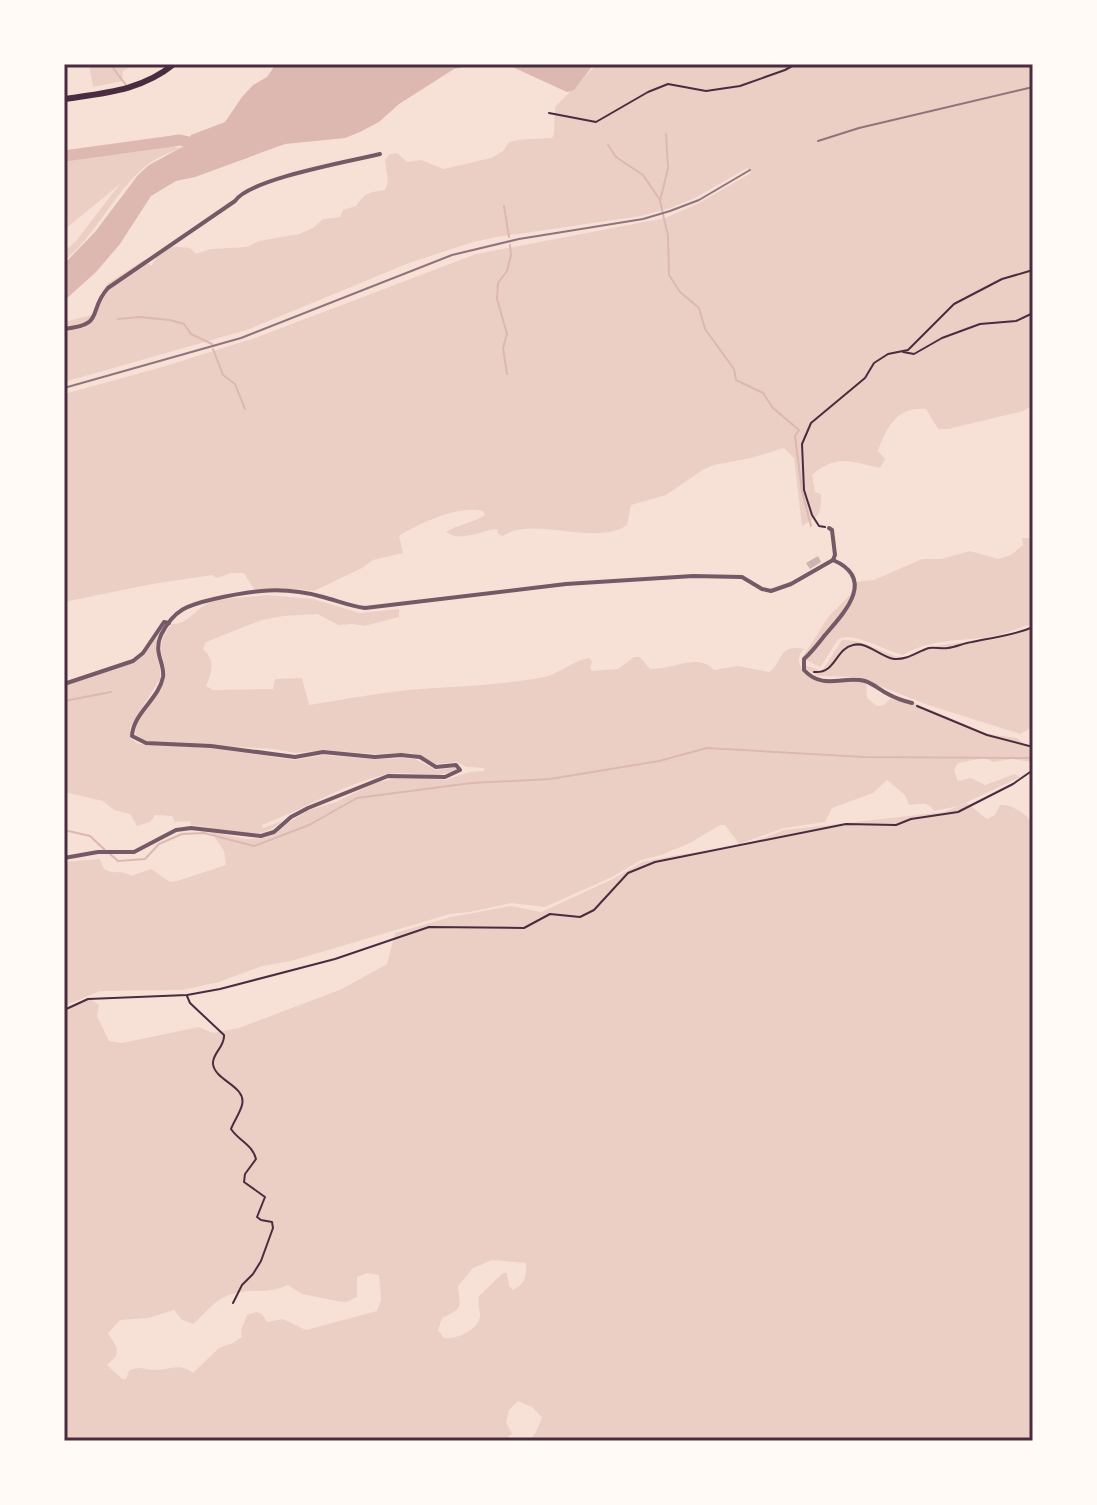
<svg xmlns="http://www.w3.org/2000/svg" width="1097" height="1505" viewBox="0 0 1097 1505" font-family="Lato,sans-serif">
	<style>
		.green { fill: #ebcfc5; fill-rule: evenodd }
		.water { fill: #dcb8b0 }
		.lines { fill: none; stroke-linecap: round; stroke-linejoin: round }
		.stream { stroke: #dcb8b0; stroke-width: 2 }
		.river { stroke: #dcb8b0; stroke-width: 11 }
		.building { fill: #ccb4b1 }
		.path { stroke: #4a2c40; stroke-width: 2 }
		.minor { stroke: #755966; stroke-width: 4 }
		.primary { stroke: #4a2c40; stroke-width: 6 }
		.rail { stroke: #8f747c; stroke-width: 2 }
		.neatline { fill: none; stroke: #4a2c40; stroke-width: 3 }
	</style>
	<rect width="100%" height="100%" fill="#f7e1d7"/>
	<g class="green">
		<path d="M 89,64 L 128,64 L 130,67 L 123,71 L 122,81 L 93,87 Z"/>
		<path d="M 597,64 L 1033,64 L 1033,405 L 1023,411 L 948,429 L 938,429 L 926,409 C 897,407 887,426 878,451 L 885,459 L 880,468 C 851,462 838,453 812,475 L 815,492 L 821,494 C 821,516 820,515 802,526 L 794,458 L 784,448 L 751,458 L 714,465 L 704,469 L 666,495 L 631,505 L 627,525 C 596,547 532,515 503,536 L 498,534 L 497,529 C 480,530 463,543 446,532 C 459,524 473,523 485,515 L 483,511 C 459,505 420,523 399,536 L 403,553 L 373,560 L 362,568 L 314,591 L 297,589 L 254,589 L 244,573 L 231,573 L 217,578 L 212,575 L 152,584 L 64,602 L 64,394 L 162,367 L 255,338 L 476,254 L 665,218 L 699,203 L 751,173 L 747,168 L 695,198 L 670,208 L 641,216 L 497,237 L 473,242 L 409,263 L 247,330 L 64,382 L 64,322 L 92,315 L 107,284 L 144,260 L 151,266 L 158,255 L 169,246 L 190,248 L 196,254 L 210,249 L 247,247 L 259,241 L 299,234 L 313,228 L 323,219 L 340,217 L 343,210 L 356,206 C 367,192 366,193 385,190 L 388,182 L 385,160 L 390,154 L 397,153 L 407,162 L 421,160 L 444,169 L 491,158 L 503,151 L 509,142 C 524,138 537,139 552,138 L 554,134 L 555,107 Z"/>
		<path d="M 169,145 L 180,148 C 169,153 156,158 147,165 C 116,189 97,234 64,261 L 64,252 L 76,241 L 120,184 L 64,230 L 64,159 Z"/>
		<path d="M 1022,538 L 1033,538 L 1033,624 C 1018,628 1005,634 990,637 C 960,641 930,639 903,655 C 888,652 848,629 838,640 C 831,648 827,659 820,667 L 802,658 L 829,616 L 850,595 L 855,582 L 874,580 L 922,559 L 941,559 L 970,551 L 998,559 L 1011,555 L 1023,545 Z"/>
		<path d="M 266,595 L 313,599 L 360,613 L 399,609 L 399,617 L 364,626 L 353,624 L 338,625 L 318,614 L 283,616 L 262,620 L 206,642 L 203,649 C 216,661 212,672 206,686 L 213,690 L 273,689 L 275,679 L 302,678 L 309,705 C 346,699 383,692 420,689 C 462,686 503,685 544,677 C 561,673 572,661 589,658 L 592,662 L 590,668 L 592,671 L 618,669 L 634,657 L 640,657 L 650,669 C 672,670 699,652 714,670 L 738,666 L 769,672 C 783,664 777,643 804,649 C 799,655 797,659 801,667 C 810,685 832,679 847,679 C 853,679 861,682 866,683 L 867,698 L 877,706 L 884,705 L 890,699 L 899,701 L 908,700 L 987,734 L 1017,738 L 1033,751 L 1033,762 L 1011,759 L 993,762 L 984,758 L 958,763 L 954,770 L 958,781 L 971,778 L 985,785 L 1015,774 L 1020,777 L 959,806 L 934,811 C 928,800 919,805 909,805 L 905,795 L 887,780 L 873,793 L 832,808 L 825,822 L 784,828 L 739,844 L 725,825 L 720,825 L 690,843 L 661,855 L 641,860 L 612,877 L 545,907 L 511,903 L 470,912 L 450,914 L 291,961 L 262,966 L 219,982 L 182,990 L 100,991 L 64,1006 L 64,862 L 100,859 L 104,869 C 114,875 122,869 131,876 L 151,869 L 170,882 L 177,881 L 226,865 L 224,851 L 211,832 L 246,839 L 265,838 L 275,834 L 289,822 L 309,810 L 336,802 L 377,782 L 405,777 L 446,780 L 469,772 L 484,771 L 484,768 L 467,767 L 457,762 L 437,764 L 412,753 L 376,754 L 323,750 L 296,753 L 273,749 L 146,741 L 137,736 L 135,732 L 137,723 L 164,680 C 169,656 150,651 172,624 C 190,624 194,609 209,603 C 226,597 248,598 266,595 Z"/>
		<path d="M 163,627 C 149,654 162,656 160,679 L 130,727 L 130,738 L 139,744 L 211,748 L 295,760 L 323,755 L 376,759 L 406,758 L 415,759 L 436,770 L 456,767 L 457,770 C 433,780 407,769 383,775 C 341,786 301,810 262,825 L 263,828 L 282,821 C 257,846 222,827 191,825 L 190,821 L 175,822 L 172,816 L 155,815 L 150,822 L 137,826 L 130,814 L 114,810 L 103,801 L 64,792 L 64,682 L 138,658 Z"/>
		<path d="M 1033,628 L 1033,727 L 1020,734 L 928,705 L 857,677 L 818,676 L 805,668 L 805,665 L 822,671 L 842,640 C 864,639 882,654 904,658 C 931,642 960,644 990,640 C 1005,638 1019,632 1033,628 Z"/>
		<path d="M 967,803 L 987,819 L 995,815 L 1000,805 C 1013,804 1026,814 1033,824 L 1033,1441 L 529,1441 L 536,1432 L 542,1417 L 532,1407 L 518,1401 L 509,1410 L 506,1422 L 512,1434 L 502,1441 L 64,1441 L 64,1010 L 86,999 L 91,999 L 99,1005 L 97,1016 L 109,1041 L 122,1043 L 199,1027 L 213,1033 L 239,1028 L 342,989 L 387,964 L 395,933 L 451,917 L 511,906 L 541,912 L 613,879 L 642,862 L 683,854 L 742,846 L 784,830 L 944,812 ZM 492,1260 L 526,1263 C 527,1276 525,1284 513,1290 L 509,1286 L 507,1273 L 503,1273 L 479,1296 C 477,1304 480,1309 480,1316 C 479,1330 455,1340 444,1338 L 438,1330 L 442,1318 C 464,1308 460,1308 458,1286 L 473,1268 ZM 367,1273 L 379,1275 L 381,1300 L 377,1311 L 306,1330 L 283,1319 L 267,1322 L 262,1314 L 256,1312 L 247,1315 L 241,1330 L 242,1337 L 233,1343 L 219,1348 L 193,1373 C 180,1362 169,1370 155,1370 C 143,1370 140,1365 129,1371 L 126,1379 L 122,1379 L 107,1365 L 116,1356 L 117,1348 L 108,1333 L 120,1320 L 148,1318 L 174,1310 L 182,1320 L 193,1324 C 207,1312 216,1297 236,1293 C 255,1288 266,1295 288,1285 L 302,1294 L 337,1301 L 346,1302 L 357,1297 L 357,1277 Z"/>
	</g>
	<g class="water">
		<path d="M 276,64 L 477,64 L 454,69 L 399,104 L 379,122 L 360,132 L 345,138 L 285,144 L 195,177 L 176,181 L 151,196 L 120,244 L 96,272 L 64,301 L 64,264 L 95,232 L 138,175 L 149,165 L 186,145 L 191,135 L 225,122 L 242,97 L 253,85 L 267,77 Z"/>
		<path d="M 506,64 L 594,64 L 574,90 L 567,92 Z"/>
	</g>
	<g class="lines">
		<g class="stream">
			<path d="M 110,64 L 126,85"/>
			<path d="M 666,134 L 668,168 L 660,201 L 668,236 L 669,275 L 680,292 L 699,308 L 705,329 L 734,369 L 736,380 L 763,393 L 773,408 L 799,430 L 795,436 L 802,491 L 811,526"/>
			<path d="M 608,145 L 616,157 L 643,175 L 660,200"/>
			<path d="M 504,206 L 509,237"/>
			<path d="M 118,319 L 139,317 L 170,320 L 184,324 L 191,334 L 212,344"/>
			<path d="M 213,349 L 223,375 L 235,384 L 245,409"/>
			<path d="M 507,374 L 503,348 L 507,334 L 497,299 L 498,283 L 507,271 L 511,255 L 510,245"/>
			<path d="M 64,701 L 111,692"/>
			<path d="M 64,830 L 90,836 L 105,850"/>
			<path d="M 110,854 L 118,861 L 145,859 L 159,844 L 182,834 L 204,833 L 254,846 L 309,825 L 357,798 L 471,783 L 550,779 L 659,761 L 707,748 L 864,757 L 1033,758"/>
		</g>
		<path class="river" d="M 64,156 L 180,140 L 189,142 L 193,151"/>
	</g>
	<path class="building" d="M 818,556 L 821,562 L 810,569 L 806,563 Z"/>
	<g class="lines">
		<g class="path">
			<path d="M 549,113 L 596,122 L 648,92 L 668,84 L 706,91 L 740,86 L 785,70 L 796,64"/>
			<path d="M 903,352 L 914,354 L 942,338 L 980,324 L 1016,321 L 1033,313"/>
			<path d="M 825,527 L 819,526 L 812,515 L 804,490 L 802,444 L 811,423 L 865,378 L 874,363 L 888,354 L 908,350 L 954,304 L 1002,279 L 1033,270"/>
			<path d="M 814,672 C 836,674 835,649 853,645 C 867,641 880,657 894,659 C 908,660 916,652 929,648 C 935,647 942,649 948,648 C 956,647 964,643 972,642 C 994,637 1013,636 1033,627"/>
			<path d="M 917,706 L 987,735 L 1033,747"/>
			<path d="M 187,996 L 190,1003 L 224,1035 C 225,1047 212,1053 213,1064 C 215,1081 247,1086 242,1105 C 240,1113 234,1121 231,1129 C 239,1141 252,1144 256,1159 L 245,1174 L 244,1182 L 265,1197 L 257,1217 L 261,1220 L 272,1222 L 273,1228 L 261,1261 L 253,1274 L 242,1285 L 233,1303"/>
			<path d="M 64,1010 L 88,999 L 187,995 L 220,989 L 335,959 L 429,927 L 524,928 L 550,914 L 580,917 L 594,910 L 628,873 L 655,862 L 846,824 L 896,825 L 911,819 L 958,812 L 1013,784 L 1033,770"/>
		</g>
		<g class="minor">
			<path d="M 64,329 C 106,325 87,311 108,288 L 235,201 C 249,179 351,161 380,154"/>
			<path d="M 829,528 L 832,530 L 835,555 L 833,560"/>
			<path d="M 833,560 C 877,579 844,613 825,635 C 818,644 812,652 804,659 L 804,670 C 823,691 844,675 865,681 C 874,684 880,690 888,694 C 895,698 904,701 912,703"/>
			<path d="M 64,684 L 133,661 L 143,653 L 164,622 L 169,623"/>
			<path d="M 64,858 L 98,852 L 134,852 L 176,830 L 191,828 L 261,836 L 274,832 L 291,817 L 308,808 L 388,776 L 445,777 L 460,770 L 456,765 L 436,767 L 420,757 L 401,755 L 375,757 L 323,752 L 295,757 L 211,746 L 146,743 L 132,736 C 133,713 159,699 163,677 C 165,663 153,653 161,635 C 174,609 188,605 214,599 C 253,590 284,586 323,597 C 338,601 350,606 365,608 L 566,584 L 693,576 L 742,577 L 762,589 L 771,591 L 791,584 L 833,560"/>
		</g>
		<path class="primary" d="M 64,99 C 104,93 141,91 174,64"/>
		<g class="rail">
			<path d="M 818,141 L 859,128 L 1033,87"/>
			<path d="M 64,388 L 241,338 L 452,255 L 519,239 L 643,219 L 670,211 L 699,200 L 750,170"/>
		</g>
	</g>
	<rect width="1097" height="1505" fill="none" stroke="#fffaf5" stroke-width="132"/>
	<rect x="66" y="66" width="965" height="1373" class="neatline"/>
</svg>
